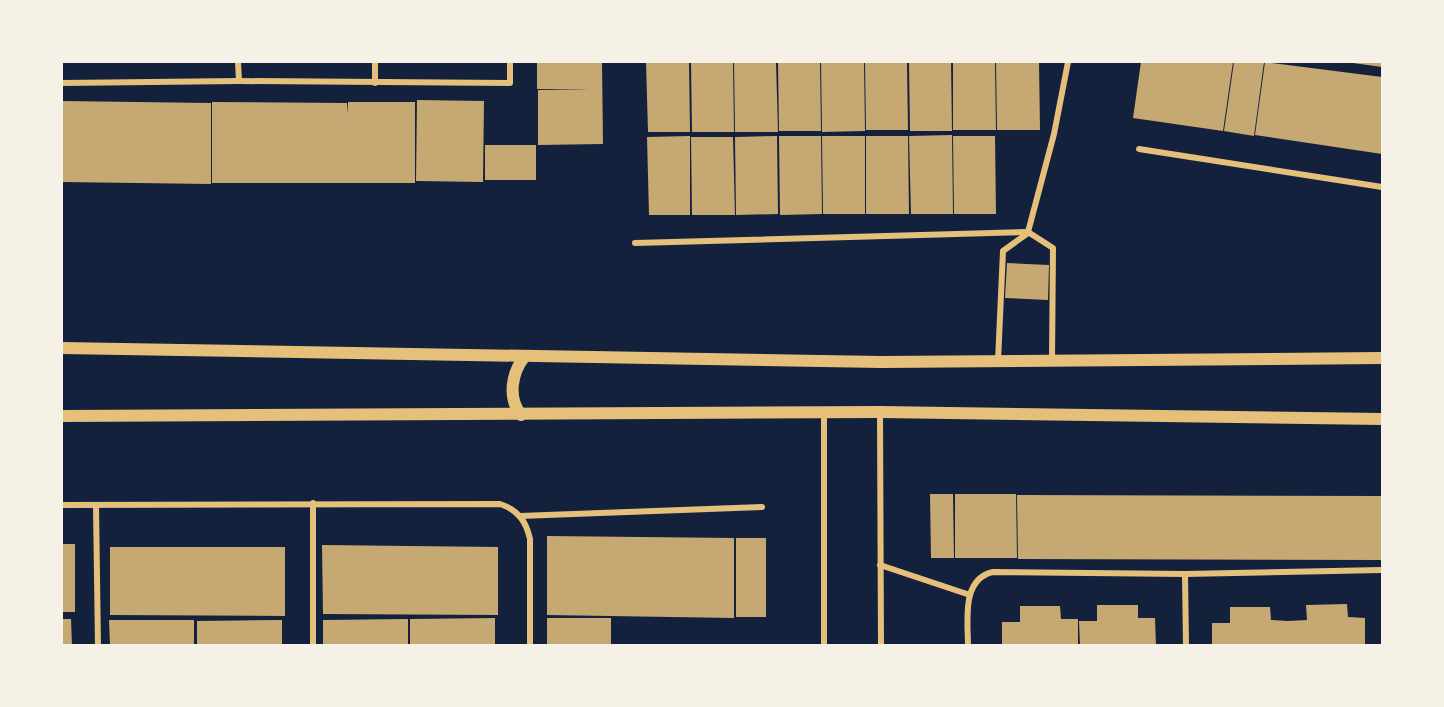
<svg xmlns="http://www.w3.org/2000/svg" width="1444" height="707" viewBox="0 0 1444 707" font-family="'Sofia Sans Condensed',sans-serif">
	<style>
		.building { fill: #c6a872 }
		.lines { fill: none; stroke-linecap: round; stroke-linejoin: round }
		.minor { stroke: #e5c07b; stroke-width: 6 }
		.secondary { stroke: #e5c07b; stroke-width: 12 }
	</style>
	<rect width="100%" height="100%" fill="#14213d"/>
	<g class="building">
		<path d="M 537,62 L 602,62 L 603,144 L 538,145 L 538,90 L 591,89 L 537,89 Z"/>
		<path d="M 646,62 L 689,62 L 690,132 L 648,132 Z"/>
		<path d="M 691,62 L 733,62 L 734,132 L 692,132 Z"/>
		<path d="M 734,62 L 776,62 L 778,132 L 735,132 Z"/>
		<path d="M 778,62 L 820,62 L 821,131 L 779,131 Z"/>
		<path d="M 821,62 L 864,62 L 865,131 L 822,132 Z"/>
		<path d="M 865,62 L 907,62 L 908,130 L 866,130 Z"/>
		<path d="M 909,62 L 951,62 L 952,131 L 910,131 Z"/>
		<path d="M 953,62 L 995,62 L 996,130 L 953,130 Z"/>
		<path d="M 996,62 L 1039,62 L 1040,130 L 997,130 Z"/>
		<path d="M 1141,62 L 1233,62 L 1223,131 L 1133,118 Z"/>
		<path d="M 1234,62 L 1264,62 L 1254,136 L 1224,131 Z"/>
		<path d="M 1265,62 L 1382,77 L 1382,154 L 1255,135 Z"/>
		<path d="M 1353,62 L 1382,62 L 1382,67 L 1353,63 Z"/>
		<path d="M 417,100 L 484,101 L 483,182 L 416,181 Z"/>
		<path d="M 62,101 L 211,103 L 211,184 L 62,182 Z"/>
		<path d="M 212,102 L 347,103 L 348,114 L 348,102 L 415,102 L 415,183 L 212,183 Z"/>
		<path d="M 952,135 L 953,214 L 911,214 L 909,136 Z"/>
		<path d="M 690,136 L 690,215 L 649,215 L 647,137 Z"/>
		<path d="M 777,136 L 778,214 L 736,215 L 735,137 Z"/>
		<path d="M 779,136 L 821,136 L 822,214 L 780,215 Z"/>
		<path d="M 822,136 L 865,136 L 865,214 L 823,214 Z"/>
		<path d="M 866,136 L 908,136 L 909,214 L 866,214 Z"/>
		<path d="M 953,136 L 995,136 L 996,214 L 954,214 Z"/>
		<path d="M 691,137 L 733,137 L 735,215 L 692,215 Z"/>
		<rect x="485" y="145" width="51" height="35"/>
		<path d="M 1007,263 L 1049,265 L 1048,300 L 1005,298 Z"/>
		<path d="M 930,494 L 953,494 L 954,558 L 931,558 Z"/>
		<path d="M 955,494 L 1016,494 L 1017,558 L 955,558 Z"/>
		<path d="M 1017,495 L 1382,496 L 1382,560 L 1018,559 Z"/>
		<path d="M 547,536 L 734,538 L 734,618 L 547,615 Z"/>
		<rect x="736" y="538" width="30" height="79"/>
		<rect x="62" y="544" width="13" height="68"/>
		<path d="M 322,545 L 498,547 L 498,615 L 323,614 Z"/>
		<path d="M 110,547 L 285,547 L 285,616 L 110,615 Z"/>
		<path d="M 1347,604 L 1348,617 L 1365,618 L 1365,646 L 1212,646 L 1212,623 L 1230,623 L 1230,607 L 1270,607 L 1271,620 L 1288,621 L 1307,620 L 1306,605 Z"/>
		<path d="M 1097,605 L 1138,605 L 1138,618 L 1155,618 L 1156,646 L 1080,646 L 1079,621 L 1097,621 Z"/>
		<path d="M 1020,606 L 1060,606 L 1061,619 L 1078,619 L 1078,646 L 1002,646 L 1002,622 L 1020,622 Z"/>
		<path d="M 495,618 L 495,646 L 410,646 L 410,619 Z"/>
		<rect x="547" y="618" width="64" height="28"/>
		<path d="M 62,619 L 71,619 L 72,646 L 62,646 Z"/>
		<path d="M 408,619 L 408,646 L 323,646 L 323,620 Z"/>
		<path d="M 109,620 L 194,620 L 194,646 L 110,646 Z"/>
		<path d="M 282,620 L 282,646 L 197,646 L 197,621 Z"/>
	</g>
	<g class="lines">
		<g class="minor">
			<path d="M 238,62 L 239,81"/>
			<path d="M 62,83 L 239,81 L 510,83 L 510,62"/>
			<path d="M 375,83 L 375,62"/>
			<path d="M 1139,149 L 1382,187"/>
			<path d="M 1028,232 L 1054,134 L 1068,62"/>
			<path d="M 1028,232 L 1053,248 L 1052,360"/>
			<path d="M 635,243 L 1028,232"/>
			<path d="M 998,361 L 1003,251 L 1028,233"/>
			<path d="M 880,412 L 881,646"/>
			<path d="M 824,413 L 824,646"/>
			<path d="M 62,505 L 500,504 C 518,510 526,521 530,539 L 530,646"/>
			<path d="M 96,506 L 98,646"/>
			<path d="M 520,516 L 762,507"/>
			<path d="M 880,565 L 970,595"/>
			<path d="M 1185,574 L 1186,646"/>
			<path d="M 313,646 L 313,503"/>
			<path d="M 968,646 C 968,621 961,579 993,572 L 1185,574 L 1382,570"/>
		</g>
		<g class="secondary">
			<path d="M 62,348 L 881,362 L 1382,358"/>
			<path d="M 521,415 C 507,397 512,372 525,356"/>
			<path d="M 62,416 L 880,412 L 1382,419"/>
		</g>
	</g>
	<rect width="1444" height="707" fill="none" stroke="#f6f1e7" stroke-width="126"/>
</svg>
